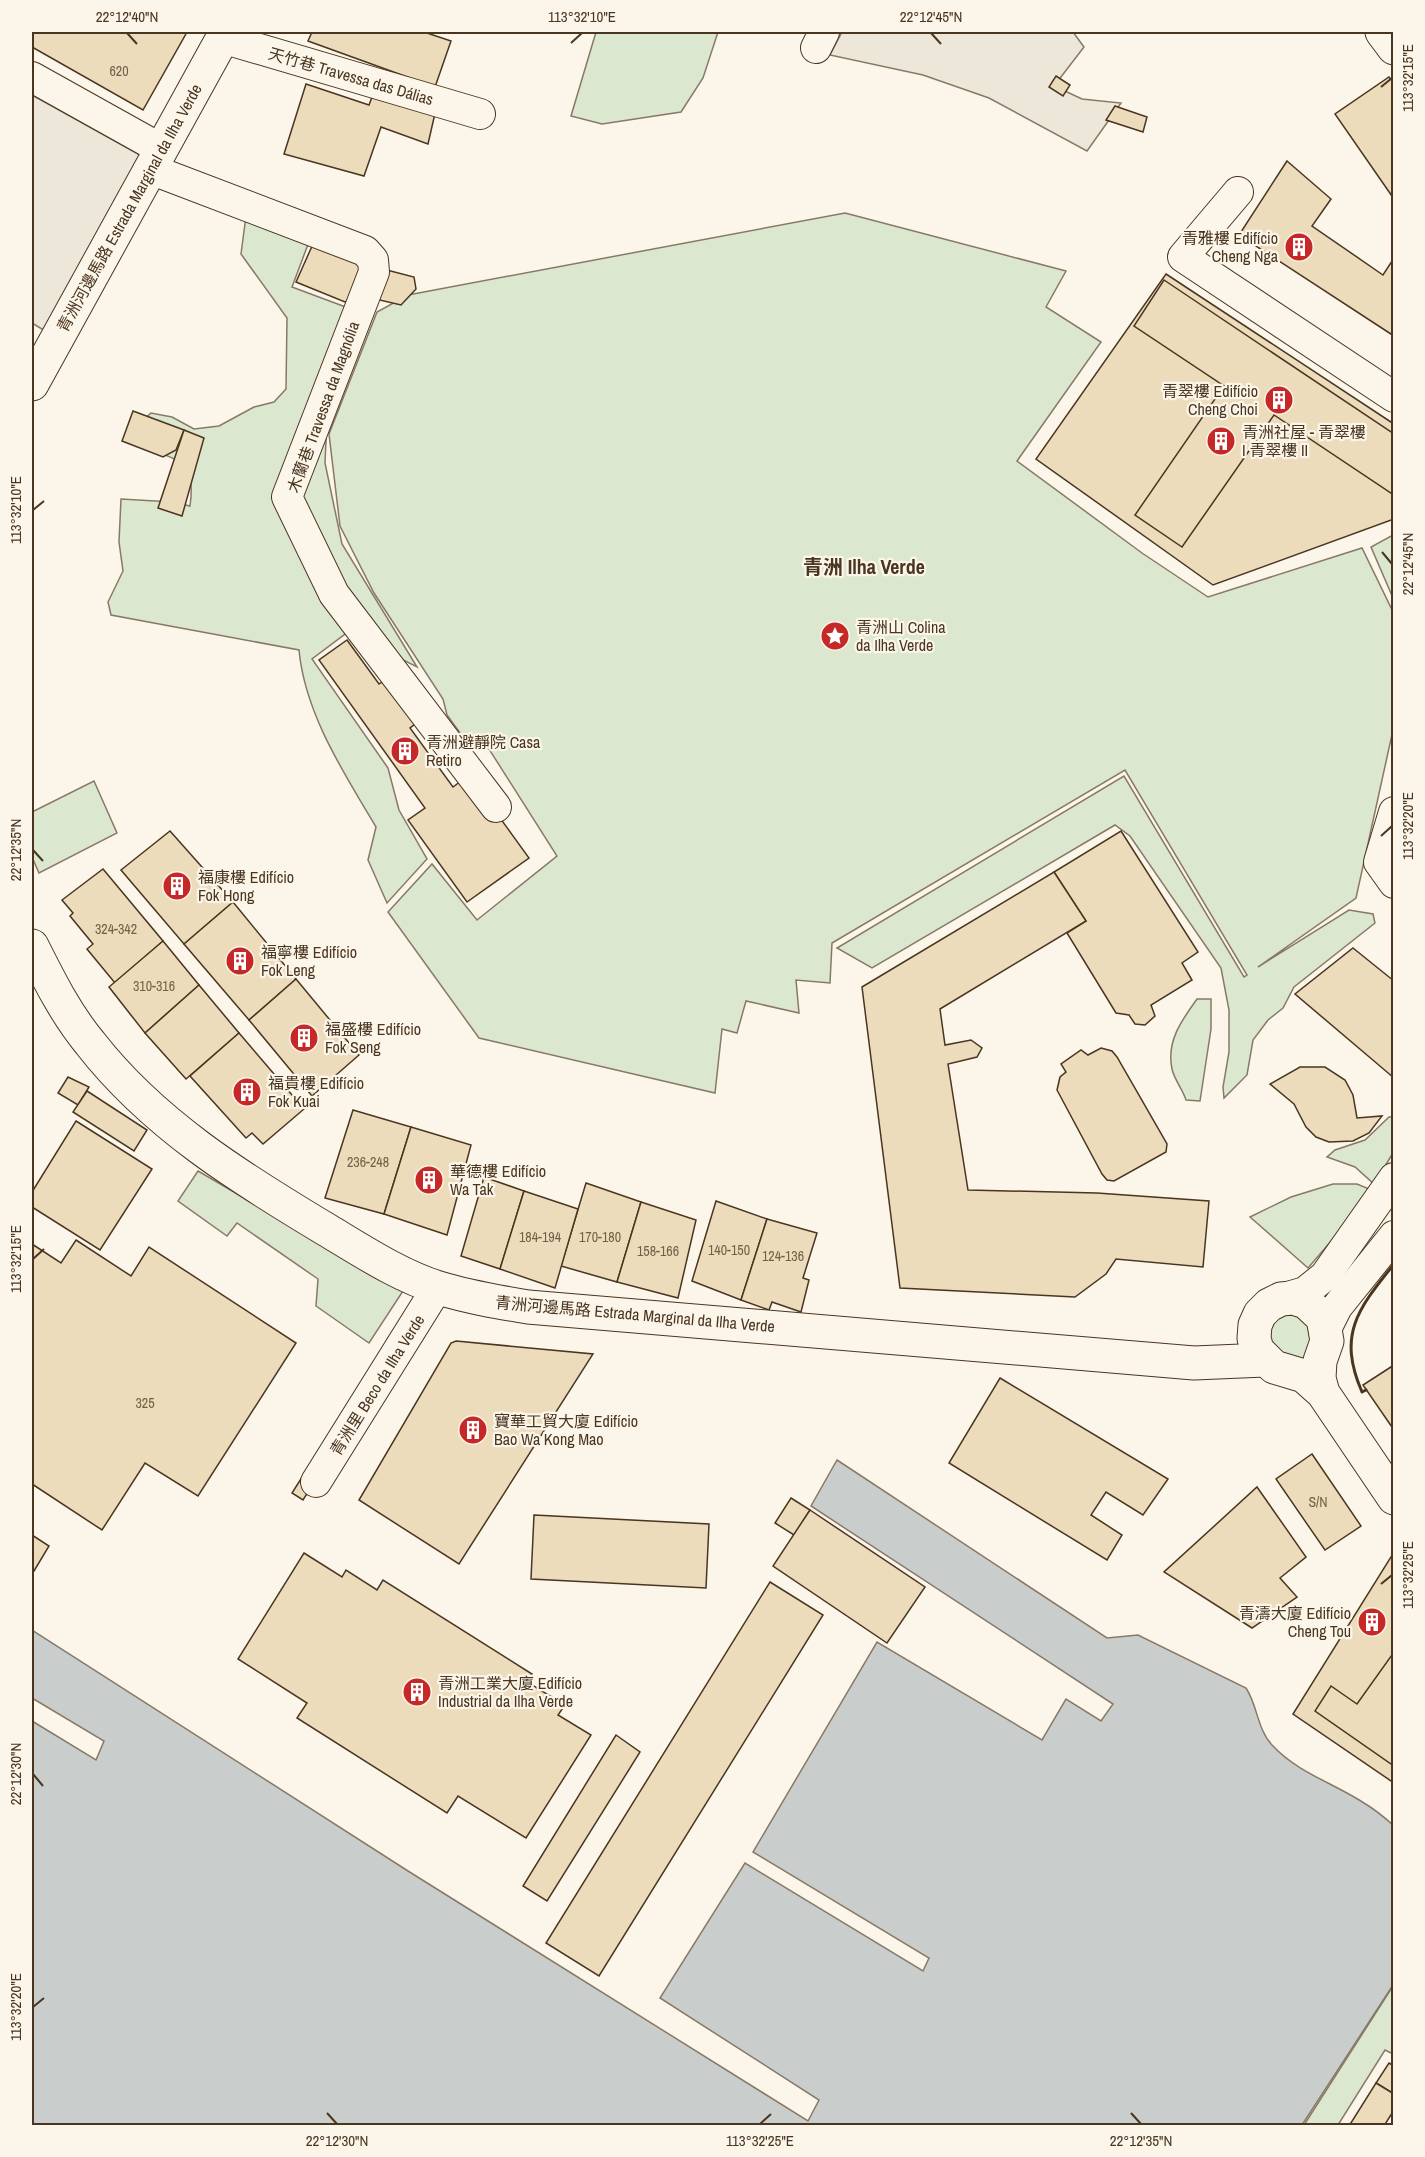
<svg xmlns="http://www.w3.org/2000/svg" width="1425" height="2157" viewBox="0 0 1425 2157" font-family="'Archivo Narrow','Noto Sans SC',sans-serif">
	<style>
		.green { fill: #dce7d0; stroke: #887966; stroke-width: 1.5 }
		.parking { fill: #ede7d9; stroke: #887966; stroke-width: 1.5 }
		.water { fill: #c9cecd; stroke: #887966; stroke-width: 1.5 }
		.pier { fill: #fbf6e9; stroke: #887966; stroke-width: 1.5 }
		.building { fill: #ecdcbc; stroke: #4a3520; stroke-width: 1.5 }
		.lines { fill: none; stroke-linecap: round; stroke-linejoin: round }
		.minor-casing { stroke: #4a3520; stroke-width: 32 }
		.major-casing { stroke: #4a3520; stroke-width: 35 }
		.minor { stroke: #fbf6e9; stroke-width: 30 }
		.major { stroke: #fbf6e9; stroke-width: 33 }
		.wall { stroke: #4a3520; stroke-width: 3 }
		.ticks { fill: none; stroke: #4a3520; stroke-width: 2 }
		.labels { text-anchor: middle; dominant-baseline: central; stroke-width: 4.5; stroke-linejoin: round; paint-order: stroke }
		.number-label { font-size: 14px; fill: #725f47 }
		.street-label { font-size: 16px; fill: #4a3520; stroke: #fbf6e9 }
		.poi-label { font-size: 16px; fill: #4a3520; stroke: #fbf6e9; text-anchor: start }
		.quarter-label { font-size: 20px; font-weight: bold; fill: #4a3520; stroke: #fbf6e9 }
		.neatline { fill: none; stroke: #4a3520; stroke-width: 2 }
		.ticks-label { font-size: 15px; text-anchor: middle; fill: #4a3520 }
	</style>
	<rect width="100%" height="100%" fill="#fbf6e9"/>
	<g class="green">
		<path d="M 596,32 L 718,32 L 703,78 L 681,112 L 602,124 L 571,116 Z"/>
		<path d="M 845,213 L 1066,271 L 1046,307 L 1101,342 L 1017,461 L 1142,553 L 1208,597 L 1362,548 L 1394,614 L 1393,730 L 1356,898 L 1258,967 L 1349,910 L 1373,914 L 1375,923 L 1294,987 L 1283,1008 L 1268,1020 L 1253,1040 L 1247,1075 L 1224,1098 L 1223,1087 L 1229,1052 L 1229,1010 L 1221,968 L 1130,836 L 1115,825 L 872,968 L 837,948 L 1124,776 L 1244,977 L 1247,975 L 1125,770 L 832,943 L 830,983 L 796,980 L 799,1013 L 746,1001 L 737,1033 L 722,1029 L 715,1093 L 479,1038 L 388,912 L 432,864 L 477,920 L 557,856 L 489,749 L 463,737 L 447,715 L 443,699 L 374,593 L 340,526 L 329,434 L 377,312 L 408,295 Z"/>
		<path d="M 246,216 L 310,239 L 292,287 L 351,309 L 327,418 L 325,463 L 342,544 L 417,667 L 348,632 L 312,659 L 388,768 L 399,810 L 427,859 L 387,903 L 368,860 L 376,827 C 344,773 305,714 299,650 L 111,615 L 108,602 L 123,571 L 119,542 L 121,499 L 173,502 L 190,506 C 196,463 183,462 147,448 L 136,426 L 151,413 L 172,417 L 194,429 L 219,426 L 254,407 L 274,402 L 286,389 L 287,318 L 241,254 Z"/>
		<path d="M 1393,535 L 1393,598 L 1371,547 Z"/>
		<path d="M 94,781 L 117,833 L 39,873 L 32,857 L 32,812 Z"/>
		<path d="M 1197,999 L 1211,999 L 1211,1029 L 1200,1101 L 1186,1100 C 1183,1090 1174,1079 1172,1069 C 1166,1041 1182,1020 1197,999 Z"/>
		<path d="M 1389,1117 L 1393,1117 L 1393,1153 L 1374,1184 L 1355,1167 L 1327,1157 L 1335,1150 L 1365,1140 Z"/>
		<path d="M 198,1171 L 403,1291 L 369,1343 L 316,1306 L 318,1279 L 237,1223 L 227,1236 L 178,1201 Z"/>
		<path d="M 1333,1184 L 1357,1184 L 1374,1191 L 1308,1268 L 1250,1217 L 1291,1197 Z"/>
		<path d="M 1288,1306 L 1317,1325 L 1306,1359 L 1297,1362 L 1271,1355 L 1265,1321 Z"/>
		<path d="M 1393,1986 L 1393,2054 L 1385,2050 L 1338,2125 L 1304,2125 Z"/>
	</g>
	<g class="parking">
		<path d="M 842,32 L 1073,32 L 1084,47 L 1054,86 L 1082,99 L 1121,103 L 1087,151 L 989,98 L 923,75 L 830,55 Z"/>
		<path d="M 32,95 L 140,155 L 45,331 L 32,323 Z"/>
	</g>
	<path class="water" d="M 837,1460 L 1107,1638 L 1138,1635 L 1246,1688 C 1258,1706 1257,1730 1273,1746 C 1297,1772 1335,1784 1364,1803 C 1374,1809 1384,1817 1393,1825 L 1393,1985 L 1302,2125 L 32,2125 L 32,1630 L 408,1871 L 808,2121 L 819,2100 L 660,1998 L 745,1863 L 923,1971 L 929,1958 L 753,1852 L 877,1642 L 1042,1740 L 1066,1699 L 1101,1721 L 1113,1704 L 811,1506 Z"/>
	<path class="pier" d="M 32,1698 L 104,1741 L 96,1760 L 32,1721 Z"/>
	<g class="building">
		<path d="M 32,32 L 187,32 L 143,110 L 32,47 Z"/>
		<path d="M 312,32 L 424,32 L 451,41 L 435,87 L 308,41 Z"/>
		<path d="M 1056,76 L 1070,85 L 1063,96 L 1049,87 Z"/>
		<path d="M 1389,77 L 1394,83 L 1394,199 L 1335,114 Z"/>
		<path d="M 306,84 L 369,105 L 375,89 L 436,109 L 428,144 L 381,127 L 364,176 L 284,154 Z"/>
		<path d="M 1115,106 L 1147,117 L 1143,132 L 1106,120 Z"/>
		<path d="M 1287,161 L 1331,199 L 1312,226 L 1383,275 L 1394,258 L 1394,336 L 1239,235 Z"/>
		<path d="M 317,235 L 375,261 L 353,299 L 345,302 L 296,282 Z"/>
		<path d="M 383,269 L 414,277 L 416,289 L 401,305 L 371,298 Z"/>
		<path d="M 1166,274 L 1394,424 L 1394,519 L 1213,585 L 1036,459 Z"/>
		<path d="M 1164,280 L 1394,434 L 1394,495 L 1274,415 L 1182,547 L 1135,515 L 1224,386 L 1134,326 Z"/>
		<path d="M 133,411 L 184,430 L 176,450 L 163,457 L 122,441 Z"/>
		<path d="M 184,430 L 204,438 L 182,516 L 158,508 Z"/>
		<path d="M 347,640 L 379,684 L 388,678 L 419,721 L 410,728 L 453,787 L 469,775 L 529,858 L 467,902 L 408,820 L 425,808 L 319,660 Z"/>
		<path d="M 170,831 L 233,902 L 184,944 L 121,870 Z"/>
		<path d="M 1121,831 L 1198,952 L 1182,963 L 1192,980 L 1151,1005 L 1155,1016 L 1145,1025 L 1135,1024 L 1129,1015 L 1116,1013 L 1067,933 L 1086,921 L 1054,872 Z"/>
		<path d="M 103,869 L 163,941 L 115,983 L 87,949 L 93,944 L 70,916 L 73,913 L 62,900 Z"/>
		<path d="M 1054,872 L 1086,921 L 940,1009 L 945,1045 L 971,1040 L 982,1048 L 977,1057 L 948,1064 L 968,1190 L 1097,1193 L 1209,1201 L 1203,1267 L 1116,1259 L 1106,1274 L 1075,1297 L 900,1288 L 862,987 Z"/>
		<path d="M 233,902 L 296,979 L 249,1020 L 184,944 Z"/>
		<path d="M 163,941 L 199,985 L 145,1033 L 109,987 Z"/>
		<path d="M 1353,948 L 1394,981 L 1394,1078 L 1295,994 Z"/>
		<path d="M 296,979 L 359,1055 L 312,1096 L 249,1020 Z"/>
		<path d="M 199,985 L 239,1033 L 186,1079 L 145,1033 Z"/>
		<path d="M 239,1033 L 304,1109 L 263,1144 L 252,1133 L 246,1138 L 190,1076 Z"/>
		<path d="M 1101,1048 L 1112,1051 L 1117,1057 L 1167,1144 L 1166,1152 L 1114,1181 L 1107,1180 L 1102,1174 L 1057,1090 L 1060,1077 L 1066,1072 L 1061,1064 L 1081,1050 L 1088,1055 Z"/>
		<path d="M 1300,1067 L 1325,1067 L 1345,1080 L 1353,1095 L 1357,1118 L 1382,1116 L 1369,1133 L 1353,1141 L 1329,1142 L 1316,1137 L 1306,1127 L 1294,1104 L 1270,1084 Z"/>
		<path d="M 68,1077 L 89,1087 L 78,1105 L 58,1093 Z"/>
		<path d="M 87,1091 L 147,1130 L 134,1151 L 73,1112 Z"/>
		<path d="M 353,1110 L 411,1127 L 384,1214 L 325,1198 Z"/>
		<path d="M 76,1121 L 152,1169 L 100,1250 L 32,1207 L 32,1192 Z"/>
		<path d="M 411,1127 L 471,1145 L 447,1235 L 384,1214 Z"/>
		<path d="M 484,1177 L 524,1191 L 500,1269 L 461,1256 Z"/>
		<path d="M 586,1183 L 641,1202 L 617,1282 L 561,1266 Z"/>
		<path d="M 524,1191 L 578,1209 L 555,1288 L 500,1269 Z"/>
		<path d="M 716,1201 L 767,1219 L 741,1300 L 692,1281 Z"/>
		<path d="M 641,1202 L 696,1220 L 678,1298 L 617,1282 Z"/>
		<path d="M 767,1219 L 817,1233 L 803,1278 L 809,1280 L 801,1312 L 772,1302 L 769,1310 L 741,1300 Z"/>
		<path d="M 76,1240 L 131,1276 L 149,1247 L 296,1343 L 198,1496 L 145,1463 L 102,1530 L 32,1484 L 32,1244 L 61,1263 Z"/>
		<path d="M 456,1341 L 593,1354 L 459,1564 L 359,1500 L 451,1343 Z"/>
		<path d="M 1394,1365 L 1394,1430 L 1363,1385 Z"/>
		<path d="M 1000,1378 L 1168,1479 L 1143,1515 L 1106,1492 L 1091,1515 L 1122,1535 L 1107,1560 L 949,1463 Z"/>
		<path d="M 1312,1454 L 1361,1526 L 1325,1550 L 1276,1479 Z"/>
		<path d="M 304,1474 L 315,1481 L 303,1500 L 292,1493 Z"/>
		<path d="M 1257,1487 L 1306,1557 L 1280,1578 L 1297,1597 L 1252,1628 L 1164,1572 Z"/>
		<path d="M 791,1498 L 810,1510 L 794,1535 L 775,1523 Z"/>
		<path d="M 810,1510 L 925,1587 L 887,1643 L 773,1566 Z"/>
		<path d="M 534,1515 L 709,1524 L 706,1588 L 531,1579 Z"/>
		<path d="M 32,1535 L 49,1546 L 34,1571 L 32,1570 Z"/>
		<path d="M 1394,1552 L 1394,1783 L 1293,1714 Z"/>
		<path d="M 304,1553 L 342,1577 L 346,1570 L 377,1590 L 383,1580 L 532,1674 L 527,1682 L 565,1705 L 558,1715 L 591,1735 L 526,1838 L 458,1796 L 447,1813 L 297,1718 L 307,1703 L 238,1659 Z"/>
		<path d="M 770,1582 L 823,1615 L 599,1976 L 546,1943 Z"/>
		<path d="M 1394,1652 L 1394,1766 L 1315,1711 L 1331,1686 L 1357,1704 Z"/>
		<path d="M 616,1735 L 640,1752 L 547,1901 L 523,1886 Z"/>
		<path d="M 1389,2063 L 1394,2066 L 1394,2094 L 1376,2083 Z"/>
		<path d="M 1376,2083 L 1394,2094 L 1394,2110 L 1384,2126 L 1349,2126 Z"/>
	</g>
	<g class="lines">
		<g class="minor-casing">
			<g id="minor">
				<path d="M 222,38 L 480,114"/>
				<path d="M 816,48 L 824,32"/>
				<path d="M 32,77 L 161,149"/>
				<path d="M 150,169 L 365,251 L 373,260 L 374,272 L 287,497 L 334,594 L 496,807"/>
				<path d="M 1238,192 L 1183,257 L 1394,397"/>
				<path d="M 1394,812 L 1379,862 L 1394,883"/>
				<path d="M 1281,1299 L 1305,1292 L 1325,1276 L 1394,1178"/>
				<path d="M 1326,1329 L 1337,1307 L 1394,1236"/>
				<path d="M 316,1482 L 437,1288"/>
			</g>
		</g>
		<g class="major-casing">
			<g id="major">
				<path d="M 1382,32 L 1394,48"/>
				<path d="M 32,384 L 226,32"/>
				<path d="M 32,946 C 49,980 66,1014 90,1043 C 153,1124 240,1178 327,1230 C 362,1251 400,1276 439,1288 C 468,1297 498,1302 528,1307 L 1194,1363 L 1265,1360"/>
				<path d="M 1323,1393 L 1319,1378 L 1320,1361 L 1327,1341 L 1323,1318 L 1306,1302 L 1293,1298 L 1281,1299 L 1269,1305 L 1260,1314 L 1255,1325 L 1254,1338 L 1257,1350 L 1274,1367 L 1304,1376 L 1323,1393 L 1394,1498"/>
			</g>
		</g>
		<use href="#minor" class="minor"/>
		<use href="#major" class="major"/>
		<path class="wall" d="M 1366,1390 L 1362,1392 C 1337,1334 1358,1309 1394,1264"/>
	</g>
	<path class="ticks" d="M 127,33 L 137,44M 931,33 L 941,44M 571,43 L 582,33M 1381,87 L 1392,78M 33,510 L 44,501M 1382,552 L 1392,564M 1381,836 L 1392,826M 33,850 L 43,861M 33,1259 L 44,1249M 1381,1584 L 1392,1575M 33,1774 L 43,1786M 33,2007 L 44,1998M 327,2113 L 337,2124M 1131,2113 L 1141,2124M 760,2124 L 771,2114"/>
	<defs>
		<g id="building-disc" transform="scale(1.5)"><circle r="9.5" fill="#c62828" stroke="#fbf6e9"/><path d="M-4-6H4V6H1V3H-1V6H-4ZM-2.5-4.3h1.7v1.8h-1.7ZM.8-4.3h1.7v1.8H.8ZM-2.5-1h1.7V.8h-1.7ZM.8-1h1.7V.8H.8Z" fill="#fff"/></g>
		<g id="sight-disc" transform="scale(1.5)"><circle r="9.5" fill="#c62828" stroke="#fbf6e9"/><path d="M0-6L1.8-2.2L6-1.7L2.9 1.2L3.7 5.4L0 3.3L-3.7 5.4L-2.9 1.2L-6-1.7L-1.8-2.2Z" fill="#fff"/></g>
	</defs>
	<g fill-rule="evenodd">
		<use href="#building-disc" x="1299" y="247"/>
		<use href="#building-disc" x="1279" y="400"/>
		<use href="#building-disc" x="1221" y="441"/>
		<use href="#sight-disc" x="835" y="636"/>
		<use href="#building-disc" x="405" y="751"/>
		<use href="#building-disc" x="177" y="886"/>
		<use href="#building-disc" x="240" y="961"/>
		<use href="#building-disc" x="304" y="1038"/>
		<use href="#building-disc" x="247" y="1092"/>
		<use href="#building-disc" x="429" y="1180"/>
		<use href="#building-disc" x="473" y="1430"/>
		<use href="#building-disc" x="1372" y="1622"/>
		<use href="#building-disc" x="417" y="1692"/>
	</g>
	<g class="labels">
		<g class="number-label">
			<text x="119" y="71">620</text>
			<text x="116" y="929">324-342</text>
			<text x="154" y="986">310-316</text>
			<text x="368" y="1162">236-248</text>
			<text x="540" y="1237">184-194</text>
			<text x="600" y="1237">170-180</text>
			<text x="729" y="1250">140-150</text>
			<text x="658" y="1251">158-166</text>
			<text x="783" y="1256">124-136</text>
			<text x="145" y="1403">325</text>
			<text x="1318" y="1502">S/N</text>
		</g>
		<g class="street-label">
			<text transform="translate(351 76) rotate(16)">天竹巷 Travessa das Dálias</text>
			<text transform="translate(129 208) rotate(-61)">青洲河邊馬路 Estrada Marginal da Ilha Verde</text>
			<text transform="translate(323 407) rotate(-70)">木蘭巷 Travessa da Magnólia</text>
			<text transform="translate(635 1314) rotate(5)">青洲河邊馬路 Estrada Marginal da Ilha Verde</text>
			<text transform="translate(377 1385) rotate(-58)">青洲里 Beco da Ilha Verde</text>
		</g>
		<g class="poi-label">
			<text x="1278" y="238" text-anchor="end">青雅樓 Edifício<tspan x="1278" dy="18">Cheng Nga</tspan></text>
			<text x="1258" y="391" text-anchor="end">青翠樓 Edifício<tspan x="1258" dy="18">Cheng Choi</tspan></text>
			<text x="1242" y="432">青洲社屋 - 青翠樓<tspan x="1242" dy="18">I 青翠樓 II</tspan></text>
			<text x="856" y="627">青洲山 Colina<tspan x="856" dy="18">da Ilha Verde</tspan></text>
			<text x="426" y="742">青洲避靜院 Casa<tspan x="426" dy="18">Retiro</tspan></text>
			<text x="198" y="877">福康樓 Edifício<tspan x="198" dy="18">Fok Hong</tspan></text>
			<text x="261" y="952">福寧樓 Edifício<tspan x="261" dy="18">Fok Leng</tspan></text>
			<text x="325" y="1029">福盛樓 Edifício<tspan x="325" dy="18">Fok Seng</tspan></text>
			<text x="268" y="1083">福貴樓 Edifício<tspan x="268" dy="18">Fok Kuai</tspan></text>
			<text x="450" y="1171">華德樓 Edifício<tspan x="450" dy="18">Wa Tak</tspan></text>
			<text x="494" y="1421">寶華工貿大廈 Edifício<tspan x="494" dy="18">Bao Wa Kong Mao</tspan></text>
			<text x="1351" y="1613" text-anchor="end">青濤大廈 Edifício<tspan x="1351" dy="18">Cheng Tou</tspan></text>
			<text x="438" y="1683">青洲工業大廈 Edifício<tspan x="438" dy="18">Industrial da Ilha Verde</tspan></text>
		</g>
		<g class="quarter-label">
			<text x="864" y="566">青洲 Ilha Verde</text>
		</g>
	</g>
	<rect width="1425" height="2157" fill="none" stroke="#fbf6e9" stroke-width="66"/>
	<rect x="33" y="33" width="1359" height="2091" class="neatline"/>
	<g class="ticks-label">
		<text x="127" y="22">22°12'40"N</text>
		<text x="582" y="22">113°32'10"E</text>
		<text x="931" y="22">22°12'45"N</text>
		<text transform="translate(1408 78) rotate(-90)" y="5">113°32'15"E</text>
		<text transform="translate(16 510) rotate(-90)" y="5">113°32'10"E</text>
		<text transform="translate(1408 564) rotate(-90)" y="5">22°12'45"N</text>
		<text transform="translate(1408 826) rotate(-90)" y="5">113°32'20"E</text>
		<text transform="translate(16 850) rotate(-90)" y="5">22°12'35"N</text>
		<text transform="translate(16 1259) rotate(-90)" y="5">113°32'15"E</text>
		<text transform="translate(1408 1575) rotate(-90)" y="5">113°32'25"E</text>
		<text transform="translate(16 1774) rotate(-90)" y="5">22°12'30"N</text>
		<text transform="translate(16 2007) rotate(-90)" y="5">113°32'20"E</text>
		<text x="337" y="2146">22°12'30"N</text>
		<text x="760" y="2146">113°32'25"E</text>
		<text x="1141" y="2146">22°12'35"N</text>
	</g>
</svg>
